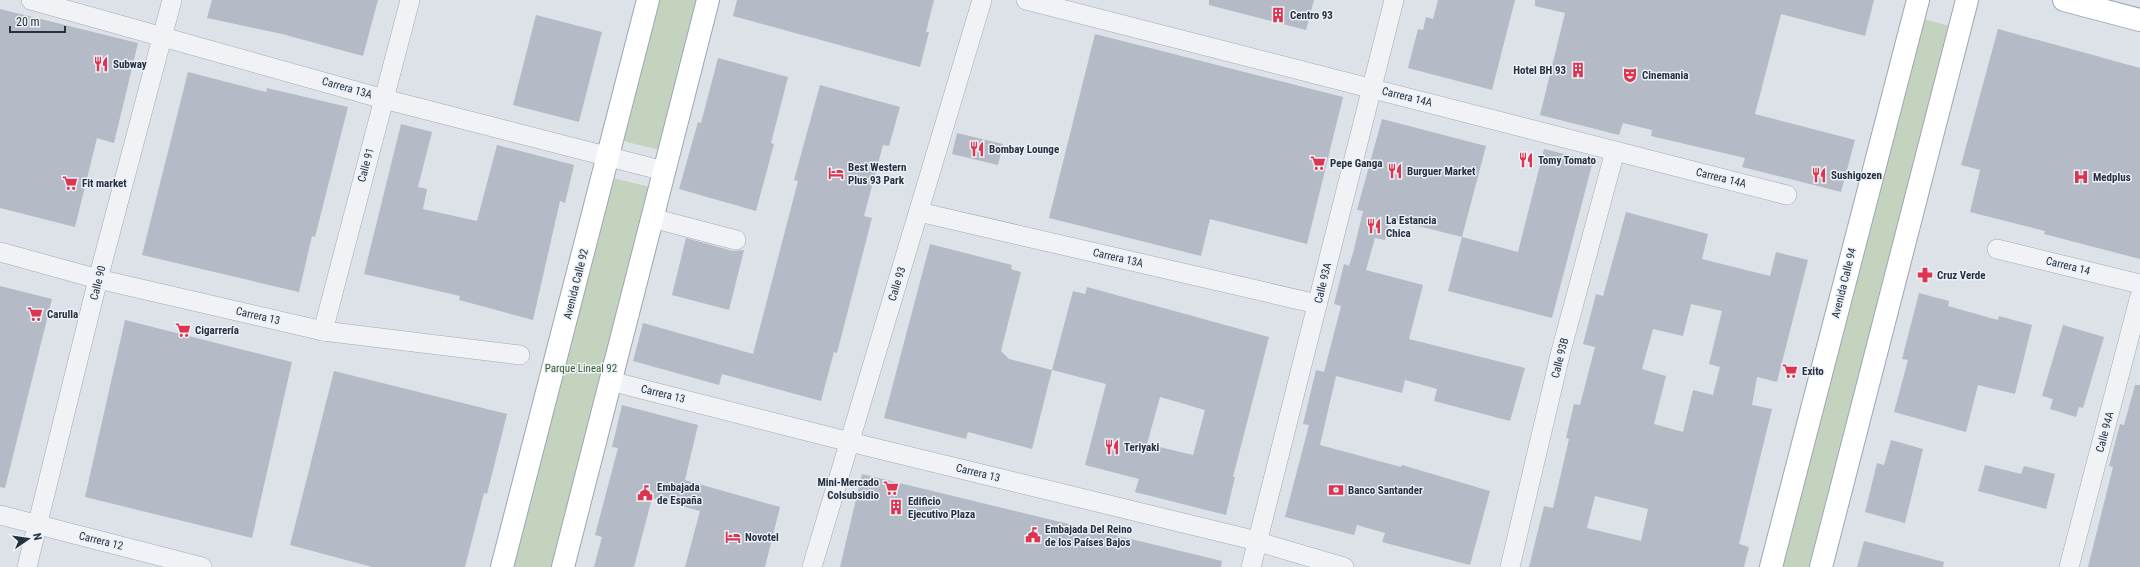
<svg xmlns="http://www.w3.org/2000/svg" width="2140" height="567" viewBox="0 0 2140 567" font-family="'Roboto Condensed',sans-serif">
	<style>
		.green { fill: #c3d3bd }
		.building { fill: #b4bbc6; fill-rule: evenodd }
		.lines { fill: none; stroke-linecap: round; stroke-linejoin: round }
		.minor-casing { stroke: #a2a9b3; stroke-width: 20 }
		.major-casing { stroke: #9ba6b5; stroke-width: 24 }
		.minor { stroke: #f0f2f6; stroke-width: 19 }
		.major { stroke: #fff; stroke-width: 22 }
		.labels { text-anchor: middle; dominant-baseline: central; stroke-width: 3; stroke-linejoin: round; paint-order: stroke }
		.poi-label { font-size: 11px; font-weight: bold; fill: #253041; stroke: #ecf1f6; text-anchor: start }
		.street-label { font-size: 11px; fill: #253041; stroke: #ecf1f6 }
		.park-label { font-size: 11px; fill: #3a5e31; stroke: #ecf1f6 }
	</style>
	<rect width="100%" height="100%" fill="#dde2e9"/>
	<g class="green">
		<path d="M 655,0 L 698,0 L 660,150 L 619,140 Z"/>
		<path d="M 1922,19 L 1951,26 L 1810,567 L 1780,567 Z"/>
		<path d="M 609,177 L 650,187 L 552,567 L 509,567 Z"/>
	</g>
	<g class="building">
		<path d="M 212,0 L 378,0 L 363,56 L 282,34 L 207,18 Z"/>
		<path d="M 737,0 L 934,0 L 926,32 L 929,32 L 920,67 L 733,16 Z"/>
		<path d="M 1209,0 L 1314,0 L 1306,30 L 1209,5 Z"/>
		<path d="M 1438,0 L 1515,0 L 1492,90 L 1408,68 L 1418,29 L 1423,30 L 1426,17 L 1433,19 Z"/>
		<path d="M 1535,0 L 1874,0 L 1865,36 L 1781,14 L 1755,114 L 1855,140 L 1841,192 L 1742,167 L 1745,158 L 1651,136 L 1652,130 L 1623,123 L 1619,135 L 1540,115 L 1565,13 L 1535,6 Z"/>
		<path d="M 0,9 L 138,43 L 114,143 L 97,138 L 75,227 L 0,208 Z"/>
		<path d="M 536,15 L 602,32 L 579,122 L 513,105 Z"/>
		<path d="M 1998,29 L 2140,68 L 2140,259 L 2044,234 L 2045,231 L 1970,212 L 1980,170 L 1961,165 Z"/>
		<path d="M 1095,34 L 1343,97 L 1307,244 L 1210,219 L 1201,256 L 1049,218 Z"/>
		<path d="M 718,58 L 788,77 L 771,143 L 774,144 L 756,211 L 679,189 L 698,122 L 701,123 Z"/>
		<path d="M 188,72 L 266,92 L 267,88 L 348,107 L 315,237 L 312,236 L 299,292 L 142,255 Z"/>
		<path d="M 820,85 L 900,107 L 889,146 L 883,145 L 864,216 L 872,218 L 837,353 L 834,352 L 821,401 L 722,374 L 719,385 L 633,361 L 643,323 L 753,354 L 798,181 L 794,180 Z"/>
		<path d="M 1382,119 L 1486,146 L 1462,237 L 1390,219 L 1385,240 L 1375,238 L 1366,270 L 1423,285 L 1409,339 L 1525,368 L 1510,421 L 1434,401 L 1437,389 L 1405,380 L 1402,393 L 1336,376 L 1320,445 L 1401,467 L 1402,465 L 1490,491 L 1470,565 L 1382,542 L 1385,533 L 1357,525 L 1354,535 L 1285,517 L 1309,425 L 1303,424 L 1316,370 L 1324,372 L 1341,306 L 1334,304 L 1344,264 L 1349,266 L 1353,253 L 1363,211 L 1357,210 Z"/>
		<path d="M 401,124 L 432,132 L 418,187 L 427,189 L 423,209 L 477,221 L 497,145 L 574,165 L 565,203 L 560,201 L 533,320 L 459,300 L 460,296 L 364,274 Z"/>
		<path d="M 957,133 L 1003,144 L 998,165 L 952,154 Z"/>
		<path d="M 1544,149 L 1593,161 L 1552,318 L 1448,291 L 1462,237 L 1518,252 Z"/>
		<path d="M 1626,212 L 1708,234 L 1702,259 L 1770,276 L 1776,252 L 1808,260 L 1777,382 L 1757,377 L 1752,405 L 1772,409 L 1739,544 L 1749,547 L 1744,567 L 1529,567 L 1544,506 L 1553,508 L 1569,439 L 1566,438 L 1574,404 L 1580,405 L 1595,347 L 1583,344 L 1596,294 L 1603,296 ZM 1691,304 L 1722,311 L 1709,364 L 1720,367 L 1713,395 L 1693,390 L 1683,432 L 1654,424 L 1666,376 L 1642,369 L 1653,329 L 1683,336 ZM 1595,496 L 1648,509 L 1641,541 L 1587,528 Z"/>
		<path d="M 686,238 L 733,251 L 744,250 L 729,310 L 672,295 Z"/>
		<path d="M 930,244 L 1012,265 L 1011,269 L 1021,272 L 1001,351 L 1009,359 L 1052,370 L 1032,449 L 968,432 L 966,439 L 884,418 Z"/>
		<path d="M 0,286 L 52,299 L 5,488 L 0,487 Z"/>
		<path d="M 1087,287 L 1269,337 L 1233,477 L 1235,477 L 1226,515 L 1135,492 L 1139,479 L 1085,465 L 1106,384 L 1052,370 L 1073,291 L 1085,294 ZM 1160,397 L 1205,410 L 1193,455 L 1147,444 Z"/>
		<path d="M 1919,293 L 1949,301 L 1948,306 L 1998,320 L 1999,316 L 2032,325 L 2015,394 L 1978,385 L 1966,432 L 1894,412 L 1908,360 L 1902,359 Z"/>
		<path d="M 125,320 L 292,362 L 252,538 L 85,497 Z"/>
		<path d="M 2063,325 L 2104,337 L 2083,408 L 2079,407 L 2076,417 L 2050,409 L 2053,399 L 2042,396 Z"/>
		<path d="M 334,371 L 507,414 L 487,494 L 484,493 L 465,567 L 372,567 L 290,545 Z"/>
		<path d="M 2135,385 L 2140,385 L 2140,567 L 2088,567 L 2113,467 L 2109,466 L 2120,424 L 2124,425 Z"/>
		<path d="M 622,405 L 698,425 L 685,480 L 780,507 L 765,567 L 685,567 L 700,511 L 652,498 L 634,567 L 594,567 L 602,537 L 595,535 L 618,448 L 612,447 Z"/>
		<path d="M 1891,440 L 1923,449 L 1905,523 L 1865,512 L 1877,463 L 1884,465 Z"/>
		<path d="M 1985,465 L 2021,474 L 2024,466 L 2055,474 L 2046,509 L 1978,491 Z"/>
		<path d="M 862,474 L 1222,561 L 1221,567 L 840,567 Z"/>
		<path d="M 1864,541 L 1944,562 L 1943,567 L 1857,567 Z"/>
	</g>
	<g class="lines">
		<g class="minor-casing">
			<g id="minor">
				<path d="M 31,0 L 384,99 L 664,171"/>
				<path d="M 1026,0 L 1787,195"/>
				<path d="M 919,212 L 1317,304"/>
				<path d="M 652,218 L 736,240"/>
				<path d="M 1997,249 L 2140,284"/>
				<path d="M 0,252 L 98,279 L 323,331 L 520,355"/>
				<path d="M 323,331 L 410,0"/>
				<path d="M 610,381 L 858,444 L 1245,538 L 1344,567"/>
				<path d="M 0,515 L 202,567"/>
				<path d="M 27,567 L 98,279 L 172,0"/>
				<path d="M 812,567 L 982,0"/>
				<path d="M 1251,567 L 1394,0"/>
				<path d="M 1510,567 L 1560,355 L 1615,151"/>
				<path d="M 2069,567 L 2140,296"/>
			</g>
		</g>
		<g class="major-casing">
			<g id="major">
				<path d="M 2064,0 L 2140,20"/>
				<path d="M 502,567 L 648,0"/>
				<path d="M 563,567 L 708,0"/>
				<path d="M 1771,567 L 1918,0"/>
				<path d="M 1821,567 L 1967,0"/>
			</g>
		</g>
		<use href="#minor" class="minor"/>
		<use href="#major" class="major"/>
	</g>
	<defs>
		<g id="building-bare" transform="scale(1.2)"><path d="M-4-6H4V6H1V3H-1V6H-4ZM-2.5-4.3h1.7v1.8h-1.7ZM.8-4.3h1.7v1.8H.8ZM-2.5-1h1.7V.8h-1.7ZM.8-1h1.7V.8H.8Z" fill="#dc3451" stroke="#ecf1f6" stroke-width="2.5" paint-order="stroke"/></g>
		<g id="restaurant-bare" transform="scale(1.2)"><path d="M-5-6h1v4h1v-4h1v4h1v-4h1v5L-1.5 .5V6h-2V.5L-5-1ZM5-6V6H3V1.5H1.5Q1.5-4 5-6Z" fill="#dc3451" stroke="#ecf1f6" stroke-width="2.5" paint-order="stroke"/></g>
		<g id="theatre-bare" transform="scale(1.2)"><path d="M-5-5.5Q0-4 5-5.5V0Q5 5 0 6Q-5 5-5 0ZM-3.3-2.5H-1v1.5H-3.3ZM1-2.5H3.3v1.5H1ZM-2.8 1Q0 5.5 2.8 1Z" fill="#dc3451" stroke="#ecf1f6" stroke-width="2.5" paint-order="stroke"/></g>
		<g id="supermarket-bare" transform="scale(1.2)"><path d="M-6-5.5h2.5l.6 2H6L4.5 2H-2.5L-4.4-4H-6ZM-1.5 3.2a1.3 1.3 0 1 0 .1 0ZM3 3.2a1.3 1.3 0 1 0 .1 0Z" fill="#dc3451" stroke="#ecf1f6" stroke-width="2.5" paint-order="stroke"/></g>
		<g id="hotel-bare" transform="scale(1.2)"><path d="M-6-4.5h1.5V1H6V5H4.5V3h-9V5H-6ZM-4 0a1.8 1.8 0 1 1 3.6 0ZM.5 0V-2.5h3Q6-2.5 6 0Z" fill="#dc3451" stroke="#ecf1f6" stroke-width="2.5" paint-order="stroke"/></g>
		<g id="hospital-bare" transform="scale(1.2)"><path d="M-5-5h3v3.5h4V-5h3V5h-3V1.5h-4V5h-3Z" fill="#dc3451" stroke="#ecf1f6" stroke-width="2.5" paint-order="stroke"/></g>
		<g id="pharmacy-bare" transform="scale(1.2)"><path d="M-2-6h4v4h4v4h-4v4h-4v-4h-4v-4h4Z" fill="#dc3451" stroke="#ecf1f6" stroke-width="2.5" paint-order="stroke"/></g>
		<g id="bank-bare" transform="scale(1.2)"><path d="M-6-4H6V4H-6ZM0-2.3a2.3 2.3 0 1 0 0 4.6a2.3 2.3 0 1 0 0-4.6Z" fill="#dc3451" stroke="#ecf1f6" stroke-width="2.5" paint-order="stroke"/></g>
		<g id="civic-bare" transform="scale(1.2)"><path d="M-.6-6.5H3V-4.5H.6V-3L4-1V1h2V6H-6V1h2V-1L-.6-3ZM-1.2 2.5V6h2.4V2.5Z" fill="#dc3451" stroke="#ecf1f6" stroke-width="2.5" paint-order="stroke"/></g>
	</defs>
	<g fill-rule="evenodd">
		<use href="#building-bare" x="1278" y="15"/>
		<use href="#restaurant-bare" x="101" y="64"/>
		<use href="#building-bare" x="1578" y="70"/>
		<use href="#theatre-bare" x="1630" y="75"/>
		<use href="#restaurant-bare" x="977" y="149"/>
		<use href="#restaurant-bare" x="1526" y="160"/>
		<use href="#supermarket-bare" x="1318" y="163"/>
		<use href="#restaurant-bare" x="1395" y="171"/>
		<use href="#hotel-bare" x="836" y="173"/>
		<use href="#restaurant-bare" x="1819" y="175"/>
		<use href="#hospital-bare" x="2081" y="177"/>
		<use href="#supermarket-bare" x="70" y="183"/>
		<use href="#restaurant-bare" x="1374" y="226"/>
		<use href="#pharmacy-bare" x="1925" y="275"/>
		<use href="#supermarket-bare" x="35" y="314"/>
		<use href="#supermarket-bare" x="183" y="330"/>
		<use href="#supermarket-bare" x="1790" y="371"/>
		<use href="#restaurant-bare" x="1112" y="447"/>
		<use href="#supermarket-bare" x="891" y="488"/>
		<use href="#bank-bare" x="1336" y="490"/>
		<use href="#civic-bare" x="645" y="493"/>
		<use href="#building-bare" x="896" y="507"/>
		<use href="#civic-bare" x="1033" y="535"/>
		<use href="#hotel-bare" x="733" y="537"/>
	</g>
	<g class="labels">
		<g class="poi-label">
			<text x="1290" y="15">Centro 93</text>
			<text x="113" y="64">Subway</text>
			<text x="1566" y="70" text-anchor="end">Hotel BH 93</text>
			<text x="1642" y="75">Cinemania</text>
			<text x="989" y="149">Bombay Lounge</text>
			<text x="1538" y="160">Tomy Tomato</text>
			<text x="1330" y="163">Pepe Ganga</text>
			<text x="848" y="167">Best Western<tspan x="848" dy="13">Plus 93 Park</tspan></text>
			<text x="1407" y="171">Burguer Market</text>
			<text x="1831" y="175">Sushigozen</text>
			<text x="2093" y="177">Medplus</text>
			<text x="82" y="183">Fit market</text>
			<text x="1386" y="220">La Estancia<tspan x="1386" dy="13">Chica</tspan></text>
			<text x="1937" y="275">Cruz Verde</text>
			<text x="47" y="314">Carulla</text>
			<text x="195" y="330">Cigarrería</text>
			<text x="1802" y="371">Exito</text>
			<text x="1124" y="447">Teriyaki</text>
			<text x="879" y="482" text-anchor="end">Mini-Mercado<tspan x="879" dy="13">Colsubsidio</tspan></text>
			<text x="657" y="487">Embajada<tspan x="657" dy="13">de España</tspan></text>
			<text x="1348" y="490">Banco Santander</text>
			<text x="908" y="501">Edificio<tspan x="908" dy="13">Ejecutivo Plaza</tspan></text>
			<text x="1045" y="529">Embajada Del Reino<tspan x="1045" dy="13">de los Países Bajos</tspan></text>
			<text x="745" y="537">Novotel</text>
		</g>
		<g class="street-label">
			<text transform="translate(347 88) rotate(16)">Carrera 13A</text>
			<text transform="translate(1407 97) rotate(14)">Carrera 14A</text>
			<text transform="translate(366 165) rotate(-75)">Calle 91</text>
			<text transform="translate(1721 178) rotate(14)">Carrera 14A</text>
			<text transform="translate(1118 258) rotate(13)">Carrera 13A</text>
			<text transform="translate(2068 266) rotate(14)">Carrera 14</text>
			<text transform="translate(98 283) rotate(-76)">Calle 90</text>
			<text transform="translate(1323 283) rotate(-76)">Calle 93A</text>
			<text transform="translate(1844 283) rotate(-76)">Avenida Calle 94</text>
			<text transform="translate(576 284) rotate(-76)">Avenida Calle 92</text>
			<text transform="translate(897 284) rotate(-73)">Calle 93</text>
			<text transform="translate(258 316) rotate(13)">Carrera 13</text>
			<text transform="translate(1560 358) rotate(-76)">Calle 93B</text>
			<text transform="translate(663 394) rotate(14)">Carrera 13</text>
			<text transform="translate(2105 432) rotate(-75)">Calle 94A</text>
			<text transform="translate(978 473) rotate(14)">Carrera 13</text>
			<text transform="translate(101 541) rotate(14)">Carrera 12</text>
		</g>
		<g class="park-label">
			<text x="581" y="368">Parque Lineal 92</text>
		</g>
	</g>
	<g transform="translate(28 539) rotate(77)" stroke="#ecf1f6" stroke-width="3" paint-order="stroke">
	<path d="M0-3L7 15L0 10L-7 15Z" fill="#253041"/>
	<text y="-6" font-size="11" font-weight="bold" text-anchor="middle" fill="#253041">N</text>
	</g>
	<path d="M10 26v6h55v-6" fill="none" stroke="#253041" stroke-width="2"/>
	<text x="16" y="26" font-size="12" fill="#253041" stroke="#ecf1f6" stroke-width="3" paint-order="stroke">20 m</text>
</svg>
